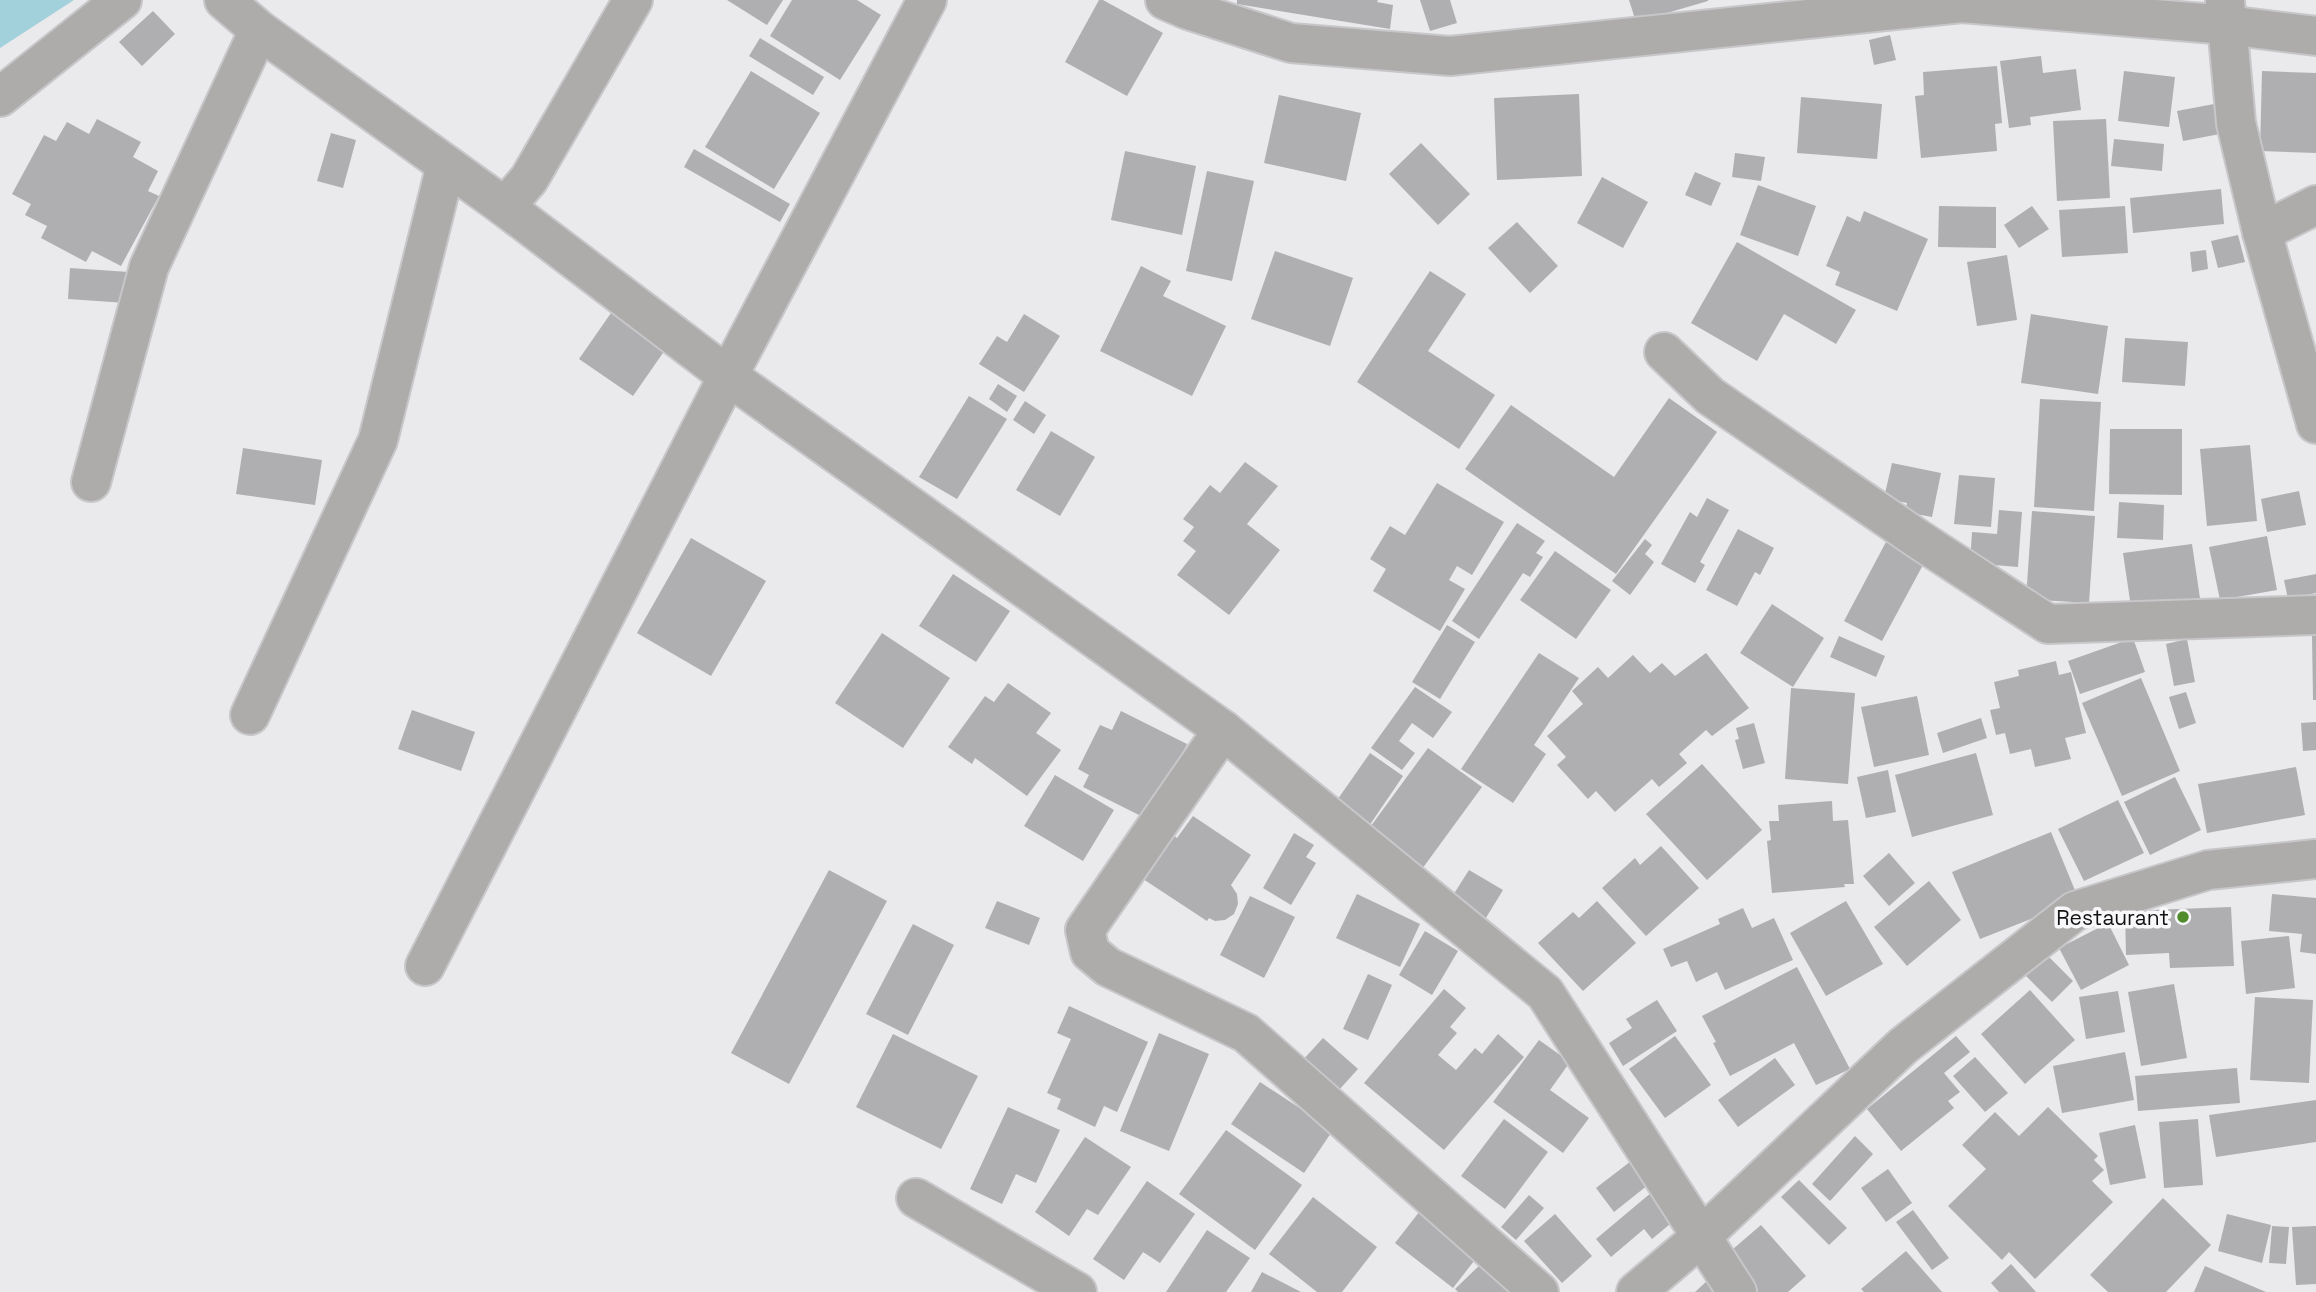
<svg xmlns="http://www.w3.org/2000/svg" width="2316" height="1292" viewBox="0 0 2316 1292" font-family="'Space Grotesk',sans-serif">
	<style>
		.water { fill: #a2d0db }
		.building { fill: #afafb2 }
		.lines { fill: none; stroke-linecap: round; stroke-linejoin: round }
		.minor-casing { stroke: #c7c7ca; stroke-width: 42 }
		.minor { stroke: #adacab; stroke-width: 38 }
		.poi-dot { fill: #508c2b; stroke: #f8f8fb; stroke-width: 2.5 }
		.labels { text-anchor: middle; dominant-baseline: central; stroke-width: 7; stroke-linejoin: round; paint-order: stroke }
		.poi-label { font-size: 21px; fill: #121213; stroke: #f8f8fb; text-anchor: end }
	</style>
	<rect width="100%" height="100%" fill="#eaeaed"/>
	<path class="water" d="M 0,0 L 74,0 L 0,48 Z"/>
	<g class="building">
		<path d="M 727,0 L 783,0 L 767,25 Z"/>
		<path d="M 792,0 L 857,0 L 881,15 L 840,80 L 770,36 Z"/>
		<path d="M 1099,0 L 1103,0 L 1163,33 L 1127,96 L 1065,62 Z"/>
		<path d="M 1237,0 L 1378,0 L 1377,2 L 1393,5 L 1390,29 L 1237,4 Z"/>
		<path d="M 1420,0 L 1450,0 L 1457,23 L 1430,31 Z"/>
		<path d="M 1629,0 L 1708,0 L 1708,1 L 1636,22 Z"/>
		<path d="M 153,11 L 175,34 L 142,66 L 119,42 Z"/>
		<path d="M 1890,35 L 1896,60 L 1874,65 L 1869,40 Z"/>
		<path d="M 760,38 L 824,77 L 813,95 L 749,56 Z"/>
		<path d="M 2041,56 L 2043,73 L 2076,69 L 2081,110 L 2030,117 L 2031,125 L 2009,128 L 2000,61 Z"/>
		<path d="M 1997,66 L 2002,123 L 1995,124 L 1997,151 L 1921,158 L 1915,96 L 1924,95 L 1923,72 Z"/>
		<path d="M 751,71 L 820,113 L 774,189 L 705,147 Z"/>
		<path d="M 2124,71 L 2175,77 L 2169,127 L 2118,121 Z"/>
		<path d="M 2262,71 L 2316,73 L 2316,153 L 2260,151 Z"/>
		<path d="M 1579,94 L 1582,176 L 1497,180 L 1494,98 Z"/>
		<path d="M 1279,95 L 1361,113 L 1346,181 L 1264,163 Z"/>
		<path d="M 1801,97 L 1882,104 L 1877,159 L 1797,153 Z"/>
		<path d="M 2214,104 L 2220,134 L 2183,141 L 2177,111 Z"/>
		<path d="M 97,119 L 141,142 L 133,157 L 158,171 L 148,191 L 159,196 L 121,266 L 92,251 L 86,262 L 41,238 L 47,226 L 25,215 L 31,204 L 12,194 L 44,135 L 56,141 L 67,122 L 89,134 Z"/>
		<path d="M 2106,119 L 2110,198 L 2057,201 L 2053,121 Z"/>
		<path d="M 331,133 L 356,140 L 343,188 L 317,181 Z"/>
		<path d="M 2114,139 L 2164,144 L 2162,171 L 2111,166 Z"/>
		<path d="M 1421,143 L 1470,194 L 1438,225 L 1389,174 Z"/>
		<path d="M 694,149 L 790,204 L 780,222 L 684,167 Z"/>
		<path d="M 1125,151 L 1196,166 L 1182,235 L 1111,220 Z"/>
		<path d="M 1735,153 L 1765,157 L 1761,181 L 1732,177 Z"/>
		<path d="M 1207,171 L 1254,181 L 1232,281 L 1186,271 Z"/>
		<path d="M 1695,172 L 1721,183 L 1711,206 L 1685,195 Z"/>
		<path d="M 1602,177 L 1648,202 L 1623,248 L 1577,223 Z"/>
		<path d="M 1758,185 L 1816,206 L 1798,256 L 1740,235 Z"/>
		<path d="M 2221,189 L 2224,224 L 2133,233 L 2130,198 Z"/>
		<path d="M 1939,206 L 1996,207 L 1996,248 L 1938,247 Z"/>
		<path d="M 2032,206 L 2049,229 L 2019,248 L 2004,225 Z"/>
		<path d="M 2125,206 L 2128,253 L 2062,257 L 2059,210 Z"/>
		<path d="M 1864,211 L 1928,239 L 1897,311 L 1835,285 L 1840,272 L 1826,266 L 1847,216 L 1860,222 Z"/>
		<path d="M 1517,222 L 1558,266 L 1530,293 L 1488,248 Z"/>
		<path d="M 2238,235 L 2245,262 L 2218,268 L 2211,241 Z"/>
		<path d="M 1737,242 L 1856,310 L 1836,344 L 1784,314 L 1757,361 L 1691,323 Z"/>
		<path d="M 2206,250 L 2208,269 L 2192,272 L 2190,252 Z"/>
		<path d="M 1275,251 L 1353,278 L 1330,346 L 1251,319 Z"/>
		<path d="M 2007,255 L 2017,320 L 1977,326 L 1967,262 Z"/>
		<path d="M 1141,266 L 1171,281 L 1163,296 L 1226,326 L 1192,396 L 1100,351 Z"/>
		<path d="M 70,268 L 129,272 L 126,303 L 68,299 Z"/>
		<path d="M 1430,271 L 1466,294 L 1428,351 L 1495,395 L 1459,449 L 1357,382 Z"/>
		<path d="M 611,313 L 665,350 L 633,396 L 579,359 Z"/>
		<path d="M 1024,314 L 1060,336 L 1024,392 L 979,364 L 997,336 L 1007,342 Z"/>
		<path d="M 2031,314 L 2108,326 L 2098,394 L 2021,383 Z"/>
		<path d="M 2125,338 L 2188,342 L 2185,386 L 2122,382 Z"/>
		<path d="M 998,384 L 1017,396 L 1007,412 L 989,399 Z"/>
		<path d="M 969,396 L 1007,419 L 957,499 L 919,477 Z"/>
		<path d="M 1669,398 L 1717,432 L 1616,574 L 1465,469 L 1511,405 L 1614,477 Z"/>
		<path d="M 2040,399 L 2101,402 L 2094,511 L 2034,507 Z"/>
		<path d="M 1025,401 L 1046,415 L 1034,434 L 1013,420 Z"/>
		<path d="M 2110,429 L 2182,429 L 2182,495 L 2109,494 Z"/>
		<path d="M 1051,431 L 1095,457 L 1060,516 L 1016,490 Z"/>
		<path d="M 2250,445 L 2257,521 L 2207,526 L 2200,449 Z"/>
		<path d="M 243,448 L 322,460 L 315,505 L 236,494 Z"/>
		<path d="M 1245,462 L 1278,486 L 1247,524 L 1280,550 L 1229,615 L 1177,575 L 1196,551 L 1183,541 L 1194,527 L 1183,519 L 1210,485 L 1220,493 Z"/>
		<path d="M 1892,463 L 1941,473 L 1932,517 L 1905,512 L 1907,503 L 1884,498 Z"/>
		<path d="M 1959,475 L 1995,478 L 1991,527 L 1954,524 Z"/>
		<path d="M 1437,483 L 1504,522 L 1472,575 L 1457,566 L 1449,580 L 1465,589 L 1440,631 L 1373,591 L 1386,569 L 1370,559 L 1390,526 L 1405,535 Z"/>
		<path d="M 2299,491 L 2306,525 L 2267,532 L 2261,499 Z"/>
		<path d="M 1707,498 L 1729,510 L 1700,562 L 1705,565 L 1695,583 L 1661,564 L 1690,512 L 1697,517 Z"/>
		<path d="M 2119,502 L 2164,505 L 2163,540 L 2117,538 Z"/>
		<path d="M 1999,510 L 2022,512 L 2018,567 L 1970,563 L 1972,532 L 1997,534 Z"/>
		<path d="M 2032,511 L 2095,516 L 2089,603 L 2026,599 Z"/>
		<path d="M 1517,523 L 1545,541 L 1536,553 L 1543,557 L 1530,577 L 1523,573 L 1479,639 L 1452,621 Z"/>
		<path d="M 1738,529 L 1774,548 L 1760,575 L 1755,572 L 1737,606 L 1706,590 Z"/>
		<path d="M 2267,536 L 2277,590 L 2220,600 L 2209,547 Z"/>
		<path d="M 691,538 L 766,581 L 711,676 L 637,633 Z"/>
		<path d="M 1645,539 L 1652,545 L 1645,554 L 1654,562 L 1630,595 L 1612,581 Z"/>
		<path d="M 1886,542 L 1924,563 L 1882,641 L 1844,621 Z"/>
		<path d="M 2192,544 L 2201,605 L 2132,614 L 2123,553 Z"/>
		<path d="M 1555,551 L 1611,590 L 1576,639 L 1520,600 Z"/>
		<path d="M 953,574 L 1010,611 L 976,662 L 919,626 Z"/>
		<path d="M 2316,574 L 2316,593 L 2288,599 L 2284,580 Z"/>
		<path d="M 1772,604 L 1824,638 L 1793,687 L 1740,653 Z"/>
		<path d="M 1447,625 L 1475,642 L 1440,699 L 1412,682 Z"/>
		<path d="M 882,633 L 950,678 L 903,748 L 835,703 Z"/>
		<path d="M 1839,636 L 1885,656 L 1876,677 L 1830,657 Z"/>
		<path d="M 2312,636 L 2316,636 L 2316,700 L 2313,700 Z"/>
		<path d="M 2133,638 L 2145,672 L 2080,694 L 2068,661 Z"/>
		<path d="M 2187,639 L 2195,682 L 2174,686 L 2166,644 Z"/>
		<path d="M 1539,653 L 1579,678 L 1534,745 L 1546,754 L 1513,803 L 1461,769 Z"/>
		<path d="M 1706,653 L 1749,708 L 1712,736 L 1706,730 L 1679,754 L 1687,763 L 1659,787 L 1652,779 L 1615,812 L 1596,791 L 1588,799 L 1557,765 L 1566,757 L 1547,736 L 1583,704 L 1572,691 L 1598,667 L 1608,678 L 1633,655 L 1650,673 L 1662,663 L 1675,676 Z"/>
		<path d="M 2056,661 L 2059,675 L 2071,672 L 2086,733 L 2065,738 L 2071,759 L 2035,767 L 2031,749 L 2010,754 L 2005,733 L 1996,735 L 1990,710 L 2000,708 L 1994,682 L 2019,676 L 2018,670 Z"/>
		<path d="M 2141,678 L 2180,771 L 2122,796 L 2082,703 Z"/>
		<path d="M 1008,683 L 1051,713 L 1036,733 L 1061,750 L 1027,796 L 975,758 L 972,764 L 948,747 L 985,696 L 994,702 Z"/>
		<path d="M 1415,687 L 1452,712 L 1433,738 L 1412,723 L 1399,741 L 1415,753 L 1402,770 L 1371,748 Z"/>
		<path d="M 1791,688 L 1855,693 L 1848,784 L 1785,779 Z"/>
		<path d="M 2186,692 L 2196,723 L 2179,729 L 2169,697 Z"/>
		<path d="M 1917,696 L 1929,755 L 1874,767 L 1861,707 Z"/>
		<path d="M 412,710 L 475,732 L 461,771 L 398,749 Z"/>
		<path d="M 1121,711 L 1187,744 L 1149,820 L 1083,787 L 1089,775 L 1078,769 L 1100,725 L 1112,730 Z"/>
		<path d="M 1981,718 L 1987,738 L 1943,753 L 1937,733 Z"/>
		<path d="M 2316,722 L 2316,750 L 2303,751 L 2301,723 Z"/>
		<path d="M 1754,723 L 1765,763 L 1743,769 L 1735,740 L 1739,739 L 1736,728 Z"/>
		<path d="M 1428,748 L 1482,787 L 1422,869 L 1368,830 Z"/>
		<path d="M 1370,753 L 1403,776 L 1367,829 L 1333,806 Z"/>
		<path d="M 1976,753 L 1993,815 L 1912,837 L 1895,775 Z"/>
		<path d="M 1702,764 L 1762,830 L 1707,880 L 1646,814 Z"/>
		<path d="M 2296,767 L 2305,815 L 2207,833 L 2198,784 Z"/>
		<path d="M 1888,770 L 1896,812 L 1866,818 L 1857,777 Z"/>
		<path d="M 1055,775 L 1114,810 L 1083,861 L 1024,826 Z"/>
		<path d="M 2175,777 L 2201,830 L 2150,855 L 2124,802 Z"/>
		<path d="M 2118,800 L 2144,853 L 2084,881 L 2058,829 Z"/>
		<path d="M 1832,801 L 1833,821 L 1848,820 L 1854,884 L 1844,884 L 1845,887 L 1772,893 L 1767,841 L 1771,840 L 1769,821 L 1779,821 L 1778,805 Z"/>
		<path d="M 1193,816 L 1251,855 L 1231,885 L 1237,894 L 1238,904 L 1234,914 L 1225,920 L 1215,921 L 1209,918 L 1207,921 L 1140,877 L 1170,833 L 1177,838 Z"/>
		<path d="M 2051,832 L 2079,900 L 1980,939 L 1952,872 Z"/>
		<path d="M 1294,833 L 1314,845 L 1306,857 L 1316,863 L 1291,905 L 1263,888 Z"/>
		<path d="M 1661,846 L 1699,888 L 1646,936 L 1602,888 L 1635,858 L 1640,865 Z"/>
		<path d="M 1889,853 L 1915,883 L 1889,906 L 1863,876 Z"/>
		<path d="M 829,870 L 887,901 L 789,1084 L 731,1053 Z"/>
		<path d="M 1469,870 L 1503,890 L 1484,921 L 1450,900 Z"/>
		<path d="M 1929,881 L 1961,920 L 1907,966 L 1874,927 Z"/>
		<path d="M 1357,894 L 1420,924 L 1400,967 L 1336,938 Z"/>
		<path d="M 2272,894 L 2316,898 L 2316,954 L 2300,952 L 2302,934 L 2269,931 Z"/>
		<path d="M 1250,896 L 1295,917 L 1264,978 L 1220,955 Z"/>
		<path d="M 997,901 L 1040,918 L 1029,945 L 985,928 Z"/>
		<path d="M 1597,901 L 1636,943 L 1583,991 L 1538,943 L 1573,912 L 1579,918 Z"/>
		<path d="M 1846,901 L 1883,964 L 1826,996 L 1790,933 Z"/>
		<path d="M 2231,907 L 2234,966 L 2170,968 L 2169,953 L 2126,955 L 2125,911 Z"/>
		<path d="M 1743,908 L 1752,928 L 1774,918 L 1793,960 L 1725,990 L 1717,972 L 1696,982 L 1687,961 L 1671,967 L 1663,949 L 1720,924 L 1718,919 Z"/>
		<path d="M 2108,923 L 2129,965 L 2081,990 L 2059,948 Z"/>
		<path d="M 913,924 L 954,945 L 908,1035 L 866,1014 Z"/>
		<path d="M 1425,931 L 1458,951 L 1432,995 L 1399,975 Z"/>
		<path d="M 2289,936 L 2295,988 L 2246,994 L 2241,941 Z"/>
		<path d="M 2046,954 L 2073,981 L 2052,1002 L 2025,975 Z"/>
		<path d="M 1797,967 L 1850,1069 L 1816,1085 L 1794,1043 L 1730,1076 L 1713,1043 L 1716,1042 L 1702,1016 Z"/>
		<path d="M 1368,974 L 1392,985 L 1368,1040 L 1343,1029 Z"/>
		<path d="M 2174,984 L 2187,1058 L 2141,1066 L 2128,992 Z"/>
		<path d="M 1444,989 L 1466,1008 L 1450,1027 L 1457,1033 L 1438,1055 L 1456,1070 L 1475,1048 L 1482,1054 L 1498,1034 L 1524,1057 L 1444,1150 L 1364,1083 Z"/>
		<path d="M 2030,990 L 2075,1040 L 2025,1084 L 1981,1034 Z"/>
		<path d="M 2118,991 L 2125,1032 L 2086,1039 L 2079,997 Z"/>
		<path d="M 2255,997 L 2313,1000 L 2309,1083 L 2250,1080 Z"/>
		<path d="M 1657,1000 L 1677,1031 L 1623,1066 L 1609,1043 L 1632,1028 L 1626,1019 Z"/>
		<path d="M 1069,1006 L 1148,1042 L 1117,1112 L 1104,1106 L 1095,1127 L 1057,1109 L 1061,1099 L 1047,1093 L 1071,1039 L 1057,1033 Z"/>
		<path d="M 1159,1033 L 1209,1054 L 1169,1151 L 1120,1131 Z"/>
		<path d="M 893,1034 L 978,1076 L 941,1149 L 856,1107 Z"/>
		<path d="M 1675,1036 L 1711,1085 L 1665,1118 L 1629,1069 Z"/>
		<path d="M 1956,1036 L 1970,1052 L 1944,1073 L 1960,1092 L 1948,1101 L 1954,1108 L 1901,1151 L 1867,1109 Z"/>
		<path d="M 1323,1038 L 1358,1069 L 1338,1091 L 1302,1061 Z"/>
		<path d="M 1539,1040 L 1570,1062 L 1550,1090 L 1589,1118 L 1563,1153 L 1493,1102 Z"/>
		<path d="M 2125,1052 L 2134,1100 L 2062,1113 L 2053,1066 Z"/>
		<path d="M 1975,1057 L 2008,1093 L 1985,1112 L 1953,1076 Z"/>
		<path d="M 1775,1058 L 1795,1085 L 1738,1127 L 1718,1100 Z"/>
		<path d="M 2237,1068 L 2240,1103 L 2138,1111 L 2135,1076 Z"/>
		<path d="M 1260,1082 L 1333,1130 L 1304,1173 L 1231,1124 Z"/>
		<path d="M 2316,1100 L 2316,1142 L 2216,1157 L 2209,1115 Z"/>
		<path d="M 1008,1107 L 1060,1130 L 1036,1183 L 1016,1174 L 1002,1204 L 970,1189 Z"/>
		<path d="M 2048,1107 L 2098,1156 L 2094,1160 L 2104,1170 L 2092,1181 L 2113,1202 L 2035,1279 L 2009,1252 L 2002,1260 L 1948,1206 L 1986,1169 L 1962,1145 L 1995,1112 L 2019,1136 Z"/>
		<path d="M 1504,1119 L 1548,1152 L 1505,1209 L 1461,1176 Z"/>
		<path d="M 2198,1119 L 2203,1185 L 2164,1188 L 2159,1122 Z"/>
		<path d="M 2135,1125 L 2146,1178 L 2110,1185 L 2099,1133 Z"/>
		<path d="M 1226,1130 L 1302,1185 L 1255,1250 L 1179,1194 Z"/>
		<path d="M 1855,1136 L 1873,1154 L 1830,1201 L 1812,1184 Z"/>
		<path d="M 1085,1137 L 1131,1167 L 1098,1215 L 1087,1209 L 1069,1236 L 1035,1212 Z"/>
		<path d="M 1635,1158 L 1653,1181 L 1614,1212 L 1596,1188 Z"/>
		<path d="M 1888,1169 L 1912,1203 L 1886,1222 L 1861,1188 Z"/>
		<path d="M 1799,1180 L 1847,1228 L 1829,1245 L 1781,1197 Z"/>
		<path d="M 1147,1181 L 1195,1214 L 1160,1263 L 1143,1252 L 1124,1280 L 1093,1259 Z"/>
		<path d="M 1658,1187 L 1681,1215 L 1652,1239 L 1644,1229 L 1611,1257 L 1596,1239 Z"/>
		<path d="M 1529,1195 L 1544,1208 L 1516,1240 L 1501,1227 Z"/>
		<path d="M 1313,1197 L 1377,1247 L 1342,1292 L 1317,1292 L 1269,1254 Z"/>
		<path d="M 2163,1198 L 2211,1245 L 2166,1292 L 2108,1292 L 2090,1275 Z"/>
		<path d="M 1423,1207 L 1481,1252 L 1453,1288 L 1395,1243 Z"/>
		<path d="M 1913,1210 L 1949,1258 L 1932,1270 L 1896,1222 Z"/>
		<path d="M 1555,1214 L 1592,1256 L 1562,1283 L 1524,1241 Z"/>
		<path d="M 2227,1214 L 2271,1225 L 2262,1263 L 2218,1251 Z"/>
		<path d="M 1761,1225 L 1806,1276 L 1788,1292 L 1758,1292 L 1726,1255 Z"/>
		<path d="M 2272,1226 L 2289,1227 L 2286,1264 L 2269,1263 Z"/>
		<path d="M 2316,1226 L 2316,1284 L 2296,1285 L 2292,1227 Z"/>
		<path d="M 1207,1230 L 1250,1258 L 1226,1292 L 1166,1292 Z"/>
		<path d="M 1906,1251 L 1942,1292 L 1864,1292 L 1861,1289 Z"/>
		<path d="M 1485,1260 L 1517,1292 L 1458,1292 L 1455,1289 Z"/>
		<path d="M 2011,1264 L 2036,1292 L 1999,1292 L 1991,1283 Z"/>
		<path d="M 2205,1266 L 2266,1292 L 2194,1292 Z"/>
		<path d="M 1262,1272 L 1301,1292 L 1251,1292 Z"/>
		<path d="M 1708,1280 L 1718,1292 L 1695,1292 Z"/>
	</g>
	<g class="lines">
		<g class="minor-casing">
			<g id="minor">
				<path d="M 224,0 L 259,30 L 505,207 L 529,179 L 633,0"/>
				<path d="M 1165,0 L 1188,10 L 1291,43 L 1450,56 L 1962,3 L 2227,25 L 2316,36"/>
				<path d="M 2225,2 L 2236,123 L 2262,232 L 2316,424"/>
				<path d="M 0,97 L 122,0"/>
				<path d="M 505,207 L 728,376 L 1223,730 L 1545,993 L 1737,1292"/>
				<path d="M 2262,232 L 2316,205"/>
				<path d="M 1664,352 L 1710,396 L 1918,539 L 2048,624 L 2316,615"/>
				<path d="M 91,482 L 149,267 L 259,30"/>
				<path d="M 250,715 L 378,440 L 446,165"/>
				<path d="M 1223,730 L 1085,930 L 1090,952 L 1108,967 L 1246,1033 L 1539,1292"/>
				<path d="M 425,966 L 728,376 L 927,0"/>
				<path d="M 916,1198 L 1077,1292"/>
				<path d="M 1636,1292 L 1701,1237 L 1903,1046 L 2075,911 L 2208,870 L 2316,859"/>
			</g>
		</g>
		<use href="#minor" class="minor"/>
	</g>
	<circle class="poi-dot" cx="2183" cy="917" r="7"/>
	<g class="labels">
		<g class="poi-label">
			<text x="2169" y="917">Restaurant</text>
		</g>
	</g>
</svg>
